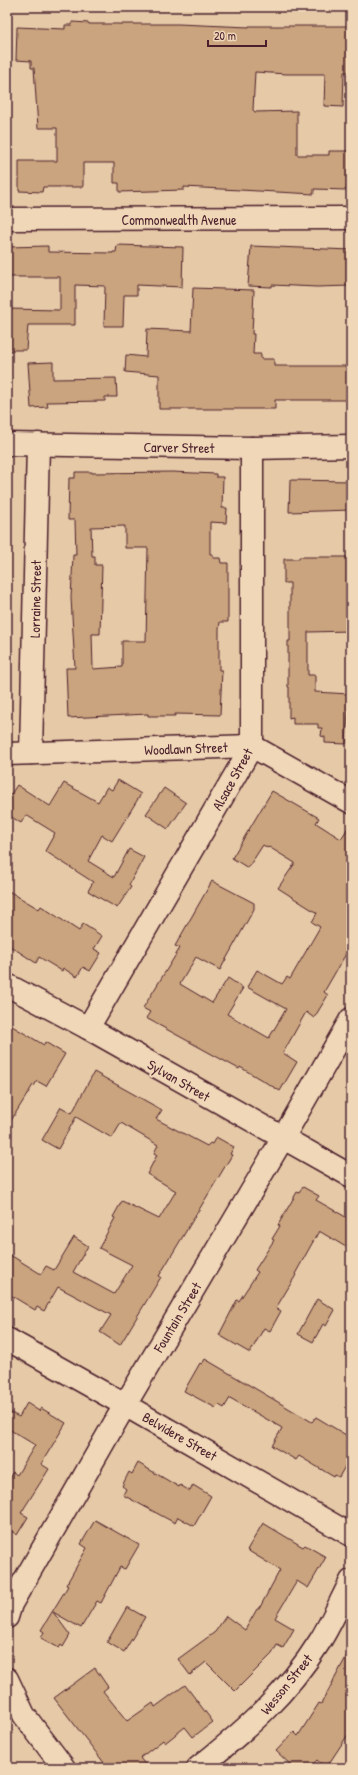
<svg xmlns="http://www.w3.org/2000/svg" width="358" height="1775" viewBox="0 0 358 1775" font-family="'Patrick Hand',sans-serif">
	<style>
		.building { fill: #caa47e; stroke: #4a1f2b; fill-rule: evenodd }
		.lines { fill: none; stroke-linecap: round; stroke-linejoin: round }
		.minor-casing { stroke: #4a1f2b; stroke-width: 25 }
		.minor { stroke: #f0d7b8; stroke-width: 22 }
		.labels { text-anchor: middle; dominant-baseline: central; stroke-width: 4; stroke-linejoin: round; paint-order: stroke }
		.street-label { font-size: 14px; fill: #4a1f2b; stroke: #f0d7b8 }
	</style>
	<rect width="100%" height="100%" fill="#e6caa8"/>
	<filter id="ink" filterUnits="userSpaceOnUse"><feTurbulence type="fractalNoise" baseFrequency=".025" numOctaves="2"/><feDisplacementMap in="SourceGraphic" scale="8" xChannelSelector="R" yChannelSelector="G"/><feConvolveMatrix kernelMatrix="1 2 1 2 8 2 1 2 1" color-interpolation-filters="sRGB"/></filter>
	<g filter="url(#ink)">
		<g class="building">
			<path d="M 72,22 L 89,23 L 89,24 L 178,24 L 249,27 L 249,26 L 351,26 L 351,72 L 344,72 L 343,107 L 324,106 L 325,74 L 287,74 L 255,72 L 253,110 L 255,112 L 297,111 L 297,155 L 329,155 L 329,151 L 351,151 L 351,185 L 347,185 L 347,190 L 314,189 L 314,194 L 184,187 L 184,190 L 119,192 L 119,183 L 114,183 L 114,163 L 83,163 L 83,187 L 43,187 L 42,192 L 19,191 L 19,161 L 57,161 L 57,128 L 38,128 L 34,68 L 31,68 L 31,61 L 16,60 L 17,27 L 65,29 L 65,25 L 72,25 Z"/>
			<path d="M 117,245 L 183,247 L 182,287 L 137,285 L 137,295 L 124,295 L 123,326 L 104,326 L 105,286 L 75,285 L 75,325 L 28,325 L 26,350 L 7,350 L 7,309 L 60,310 L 60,277 L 7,277 L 7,247 L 48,246 L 48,252 L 113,253 L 113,252 L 116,252 Z"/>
			<path d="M 251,246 L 351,250 L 351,286 L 317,287 L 272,285 L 272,287 L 248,286 Z"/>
			<path d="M 193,288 L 254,290 L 252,334 L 254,334 L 253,354 L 261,354 L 261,359 L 274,359 L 274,366 L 351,366 L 351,400 L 275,400 L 275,409 L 159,409 L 159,375 L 125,372 L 126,355 L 146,357 L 147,329 L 191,331 Z"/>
			<path d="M 53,362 L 53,379 L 116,378 L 117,397 L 105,397 L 105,401 L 47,402 L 48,407 L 31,408 L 28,363 Z"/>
			<path d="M 75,472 L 92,472 L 92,473 L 172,472 L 216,474 L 216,477 L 223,477 L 222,508 L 227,508 L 226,523 L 210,522 L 210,554 L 213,554 L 213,558 L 220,558 L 221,563 L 228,563 L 228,622 L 220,622 L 219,629 L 219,670 L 222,670 L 220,715 L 175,714 L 175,716 L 148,716 L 148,714 L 68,718 L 66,668 L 75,668 L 71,598 L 73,555 L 76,555 L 75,520 L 68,520 L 69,478 L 75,478 ZM 125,526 L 125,548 L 148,548 L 146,641 L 122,641 L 122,667 L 93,669 L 92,634 L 100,634 L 102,565 L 95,565 L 95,556 L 92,556 L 91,527 Z"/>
			<path d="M 290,480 L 351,481 L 351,510 L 289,512 Z"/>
			<path d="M 299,557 L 351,557 L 351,631 L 308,632 L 308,675 L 315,675 L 315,692 L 349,694 L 346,744 L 325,743 L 325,737 L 321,736 L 322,728 L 318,728 L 318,724 L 293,724 L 293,717 L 289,718 L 289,687 L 288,687 L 288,641 L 290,641 L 290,583 L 284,583 L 284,559 L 299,559 Z"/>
			<path d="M 118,780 L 141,794 L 112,841 L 102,835 L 88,861 L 114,877 L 129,849 L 144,857 L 129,885 L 131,887 L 117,908 L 88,891 L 93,882 L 45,851 L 55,833 L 26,815 L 21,823 L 7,814 L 7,800 L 17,785 L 50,806 L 64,783 L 98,802 L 107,787 L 112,790 Z"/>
			<path d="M 164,788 L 186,803 L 168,829 L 146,814 Z"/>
			<path d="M 272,791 L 319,818 L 316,823 L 341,839 L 351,823 L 351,939 L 345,950 L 347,952 L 324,992 L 328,995 L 314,1018 L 306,1012 L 283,1053 L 297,1062 L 280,1091 L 240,1067 L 239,1069 L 146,1018 L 150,1012 L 143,1008 L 180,948 L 175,946 L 212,881 L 254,903 L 254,909 L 220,970 L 196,957 L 180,984 L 212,1003 L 228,978 L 243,988 L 227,1014 L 269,1038 L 286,1009 L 247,987 L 257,970 L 282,984 L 287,977 L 290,979 L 320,927 L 312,922 L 317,913 L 278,888 L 295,863 L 269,847 L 268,848 L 263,845 L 248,868 L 232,858 Z"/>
			<path d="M 7,890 L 39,909 L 41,906 L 79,931 L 83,924 L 102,936 L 94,949 L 101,953 L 90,971 L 83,967 L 77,977 L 63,968 L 62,971 L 39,957 L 36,963 L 7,944 Z"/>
			<path d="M 7,1023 L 44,1045 L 45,1042 L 65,1054 L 46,1086 L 37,1081 L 34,1086 L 33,1085 L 7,1127 Z"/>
			<path d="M 94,1072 L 162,1110 L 156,1119 L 207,1146 L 210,1143 L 212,1144 L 216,1137 L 234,1147 L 230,1154 L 232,1155 L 159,1276 L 161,1277 L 120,1345 L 100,1332 L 111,1315 L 58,1287 L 44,1311 L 37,1307 L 35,1310 L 7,1293 L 7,1253 L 41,1274 L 46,1266 L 54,1270 L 74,1237 L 88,1246 L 73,1272 L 114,1294 L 132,1265 L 99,1248 L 115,1218 L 113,1217 L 122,1201 L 159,1219 L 176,1191 L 147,1174 L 157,1155 L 154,1153 L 158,1145 L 121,1123 L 112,1138 L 76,1117 L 58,1149 L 42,1140 L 61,1107 L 72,1113 Z"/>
			<path d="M 303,1187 L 319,1196 L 316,1200 L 351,1220 L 351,1250 L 319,1231 L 295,1274 L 296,1275 L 276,1308 L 281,1311 L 270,1331 L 264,1328 L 250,1353 L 219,1335 L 237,1300 L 239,1301 L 258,1272 L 255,1270 L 274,1240 L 272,1239 L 280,1226 L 278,1225 L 297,1192 L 299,1193 Z"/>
			<path d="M 317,1299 L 335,1310 L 326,1326 L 323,1324 L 313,1342 L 298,1334 Z"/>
			<path d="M 205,1359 L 312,1422 L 316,1417 L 351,1438 L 351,1456 L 339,1477 L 335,1475 L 334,1477 L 299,1456 L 296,1460 L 272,1446 L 282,1428 L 230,1398 L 224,1408 L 219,1405 L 216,1408 L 184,1391 L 200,1363 L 202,1364 Z"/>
			<path d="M 27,1403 L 39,1411 L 41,1408 L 66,1423 L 41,1464 L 49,1469 L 21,1513 L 28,1517 L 17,1535 L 10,1530 L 7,1535 L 7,1481 L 13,1472 L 17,1475 L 35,1445 L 7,1428 L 7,1411 L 19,1417 Z"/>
			<path d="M 138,1463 L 179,1487 L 180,1485 L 190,1491 L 193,1485 L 211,1496 L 194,1526 L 178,1517 L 175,1523 L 123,1495 L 126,1489 L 122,1486 L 129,1472 L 132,1474 Z"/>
			<path d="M 95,1520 L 139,1545 L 125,1569 L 120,1567 L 101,1603 L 97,1601 L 81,1628 L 53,1612 L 70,1635 L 63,1647 L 61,1645 L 59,1648 L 41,1638 L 44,1632 L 41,1630 L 68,1586 L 66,1585 L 87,1548 L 81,1544 Z"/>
			<path d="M 263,1523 L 303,1547 L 305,1545 L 326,1557 L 308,1588 L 297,1581 L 275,1618 L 294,1629 L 283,1648 L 277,1645 L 272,1654 L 235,1691 L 206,1662 L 190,1675 L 178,1659 L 215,1632 L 226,1616 L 245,1630 L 257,1609 L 259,1609 L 280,1570 L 247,1550 Z"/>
			<path d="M 127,1607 L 145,1617 L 124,1652 L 107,1642 Z"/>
			<path d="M 351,1648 L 351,1730 L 326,1768 L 317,1760 L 309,1768 L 294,1768 L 276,1751 L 294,1732 L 298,1736 L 319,1703 L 321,1704 Z"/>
			<path d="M 95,1668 L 108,1687 L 103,1691 L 127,1721 L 153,1703 L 155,1707 L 185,1685 L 213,1722 L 193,1737 L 185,1727 L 165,1743 L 163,1740 L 140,1758 L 148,1768 L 108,1768 L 54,1698 Z"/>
		</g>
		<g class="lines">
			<g class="minor-casing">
				<g id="minor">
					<path d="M 7,219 L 351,218"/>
					<path d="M 7,444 L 252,448 L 351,446"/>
					<path d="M 31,753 L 38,444"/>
					<path d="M 7,754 L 252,746 L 351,802"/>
					<path d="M 7,985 L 88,1028 L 351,1176"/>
					<path d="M 88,1028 L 252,746 L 252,448"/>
					<path d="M 7,1339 L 125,1405 L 351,1535"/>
					<path d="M 7,1617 L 11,1604 L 125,1405 L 283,1138 L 351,1019"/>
					<path d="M 7,1679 L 24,1715 L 64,1768"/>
					<path d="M 198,1768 C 248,1728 286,1695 320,1641 C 332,1622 341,1600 351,1581"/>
				</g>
			</g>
			<use href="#minor" class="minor"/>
		</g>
	</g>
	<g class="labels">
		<g class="street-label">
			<text x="179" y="219">Commonwealth Avenue</text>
			<text transform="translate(179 447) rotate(1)">Carver Street</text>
			<text transform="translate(35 599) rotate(-89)">Lorraine Street</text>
			<text transform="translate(186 748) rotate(-2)">Woodlawn Street</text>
			<text transform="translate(232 779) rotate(-61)">Alsace Street</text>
			<text transform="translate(179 1080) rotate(30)">Sylvan Street</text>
			<text transform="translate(177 1317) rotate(-59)">Fountain Street</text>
			<text transform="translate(180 1436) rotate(30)">Belvidere Street</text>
			<text transform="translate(286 1684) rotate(-51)">Wesson Street</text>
		</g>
	</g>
	<rect width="358" height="1775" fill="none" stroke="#f0d7b8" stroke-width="24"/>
	<rect x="12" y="12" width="334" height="1751" fill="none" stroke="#4a1f2b" stroke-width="1.5" filter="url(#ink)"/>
	<path d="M208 40v6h58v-6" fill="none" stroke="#4a1f2b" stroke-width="2"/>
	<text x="214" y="40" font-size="12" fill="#4a1f2b" stroke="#f0d7b8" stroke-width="3" paint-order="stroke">20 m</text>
</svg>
